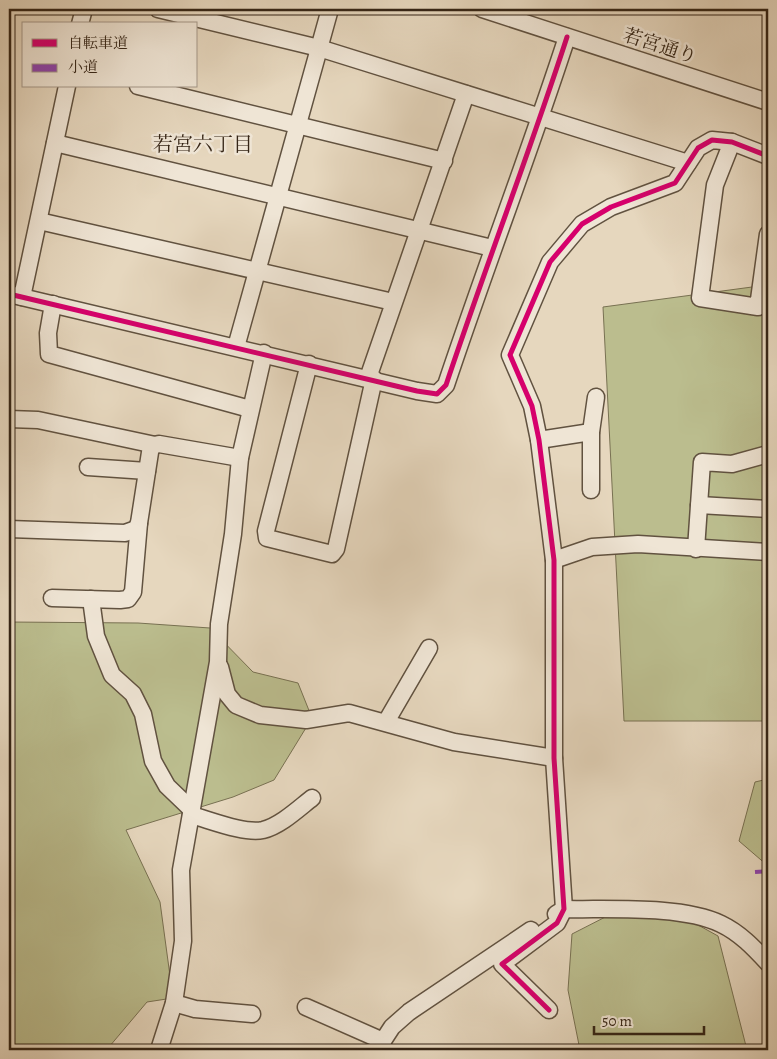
<svg xmlns="http://www.w3.org/2000/svg" width="777" height="1059" viewBox="0 0 777 1059" font-family="Alegreya,'Noto Serif JP',serif">
	<style>
		.green { fill: #bbbd8e; stroke: #787152 }
		.lines { fill: none; stroke-linecap: round; stroke-linejoin: round }
		.minor-casing { stroke: #615240; stroke-width: 19 }
		.minor { stroke: #efe5d5; stroke-width: 16 }
		.quiet { stroke: #8e44ad; stroke-width: 4; stroke-dasharray: 8 4; stroke-linecap: butt }
		.cycleway-casing { stroke: #efe5d5; stroke-width: 8 }
		.cycleway { stroke: #d6006c; stroke-width: 5 }
		.labels { text-anchor: middle; dominant-baseline: central; stroke-width: 5; stroke-linejoin: round; paint-order: stroke }
		.street-label { font-size: 19px; fill: #352516; stroke: #efe5d5 }
		.neighbourhood-label { font-size: 20px; fill: #352516; stroke: #efe5d5 }
	</style>
	<rect width="100%" height="100%" fill="#e6d7be"/>
	<filter id="stains"><feTurbulence type="fractalNoise" baseFrequency=".004" numOctaves="4"/><feColorMatrix values="0 0 0 0 .2 0 0 0 0 .09 0 0 0 0 .02 0 0 0 .5 -.17"/></filter>
	<radialGradient id="worn" r=".72"><stop offset=".6" stop-color="#630" stop-opacity="0"/><stop offset="1" stop-color="#630" stop-opacity=".3"/></radialGradient>
	<g class="green">
		<path d="M 752,287 L 768,295 L 768,721 L 624,721 L 603,307 Z"/>
		<path d="M 9,622 L 138,623 L 210,628 L 253,672 L 298,683 L 312,718 L 274,780 L 233,797 L 126,830 L 160,902 L 173,998 L 147,1002 L 109,1047 L 101,1050 L 9,1050 Z"/>
		<path d="M 768,779 L 768,866 L 739,841 L 755,782 Z"/>
		<path d="M 619,910 L 671,910 L 718,936 L 747,1050 L 580,1050 L 568,990 L 572,934 Z"/>
	</g>
	<g class="lines">
		<g class="minor-casing">
			<g id="minor">
				<path d="M 158,9 L 319,48 L 688,163"/>
				<path d="M 482,9 L 768,102"/>
				<path d="M 80,24 L 84,9"/>
				<path d="M 138,86 L 444,161"/>
				<path d="M 732,142 L 715,185 L 700,298 L 758,307 L 768,234"/>
				<path d="M 55,143 L 492,248"/>
				<path d="M 39,221 L 393,302"/>
				<path d="M 9,294 L 417,391 L 437,394 L 446,385 C 485,268 529,154 567,37"/>
				<path d="M 22,297 L 67,86"/>
				<path d="M 53,304 L 48,333 L 49,354 L 250,409"/>
				<path d="M 236,347 L 330,9"/>
				<path d="M 309,364 L 266,531 L 267,538 L 332,554 L 336,549 L 374,379"/>
				<path d="M 368,378 L 466,94"/>
				<path d="M 9,419 L 38,420 L 155,445"/>
				<path d="M 539,440 L 591,432"/>
				<path d="M 88,467 L 147,471"/>
				<path d="M 591,490 L 591,432 L 596,397"/>
				<path d="M 699,505 L 768,509"/>
				<path d="M 9,529 L 125,533 L 136,529 L 139,523 L 151,446 L 159,444 L 240,458"/>
				<path d="M 696,549 L 702,462 L 732,464 L 768,454"/>
				<path d="M 554,560 L 592,547 L 638,544 L 768,552"/>
				<path d="M 52,598 L 120,600 L 128,599 L 133,592 L 139,523"/>
				<path d="M 91,599 L 96,636 L 112,675 L 133,694 L 143,714 L 153,761 L 167,786 L 192,810"/>
				<path d="M 220,667 L 227,694 L 236,705 L 260,715 L 306,720 L 349,713 L 454,742 L 554,758"/>
				<path d="M 386,722 L 429,648"/>
				<path d="M 191,815 C 210,820 244,834 263,830 C 280,826 298,809 312,798"/>
				<path d="M 556,914 L 564,909 C 608,910 682,905 721,924 C 740,933 754,948 768,963"/>
				<path d="M 174,1003 L 195,1009 L 252,1014"/>
				<path d="M 306,1007 L 383,1041"/>
				<path d="M 549,1010 L 502,964 L 557,923 L 564,909 L 554,758 L 554,560 L 539,440 L 532,406 L 510,355 L 550,262 L 582,224 L 611,207 L 675,183 L 698,148 L 712,140 L 732,142 L 768,156"/>
				<path d="M 159,1050 L 174,1003 L 183,941 L 181,870 L 218,662 L 219,624 L 233,534 L 240,458 L 264,353"/>
				<path d="M 377,1050 L 392,1027 L 409,1012 L 531,930"/>
			</g>
		</g>
		<use href="#minor" class="minor"/>
		<path class="quiet" d="M 755,872 L 768,871"/>
		<g class="cycleway-casing">
			<g id="cycleway">
				<path d="M 9,294 L 417,391 L 437,394 L 446,385 C 485,268 529,154 567,37"/>
				<path d="M 549,1010 L 502,964 L 557,923 L 564,909 L 554,758 L 554,560 L 539,440 L 532,406 L 510,355 L 550,262 L 582,224 L 611,207 L 675,183 L 698,148 L 712,140 L 732,142 L 768,156"/>
			</g>
		</g>
		<use href="#cycleway" class="cycleway"/>
	</g>
	<g class="labels">
		<g class="street-label">
			<text transform="translate(660 46) rotate(18)">若宮通り</text>
		</g>
		<g class="neighbourhood-label">
			<text x="203" y="144">若宮六丁目</text>
		</g>
	</g>
	<rect width="777" height="1059" fill="none" stroke="#e6d7be" stroke-width="30"/>
	<rect x="10" y="10" width="757" height="1039" fill="none" stroke="#352516" stroke-width="2.5"/>
	<rect x="15" y="15" width="747" height="1029" fill="none" stroke="#352516"/>
	<rect x="22" y="22" width="175" height="65" fill="#efe5d5" stroke="#a59889"/>
	<rect x="32" y="39" width="25" height="8" fill="#d6006c" stroke="#a59889"/>
	<text x="68" y="48" font-size="15" fill="#352516">自転車道</text>
	<rect x="32" y="64" width="25" height="8" fill="#8e44ad" stroke="#a59889"/>
	<text x="68" y="72" font-size="15" fill="#352516">小道</text>
	<path d="M594 1026v8h110v-8" fill="none" stroke="#352516" stroke-width="2.5"/>
	<text x="602" y="1026" font-size="15" fill="#352516" stroke="#efe5d5" stroke-width="4" paint-order="stroke">50 m</text>
	<rect width="100%" height="100%" filter="url(#stains)"/>
	<rect width="100%" height="100%" fill="url(#worn)"/>
</svg>
